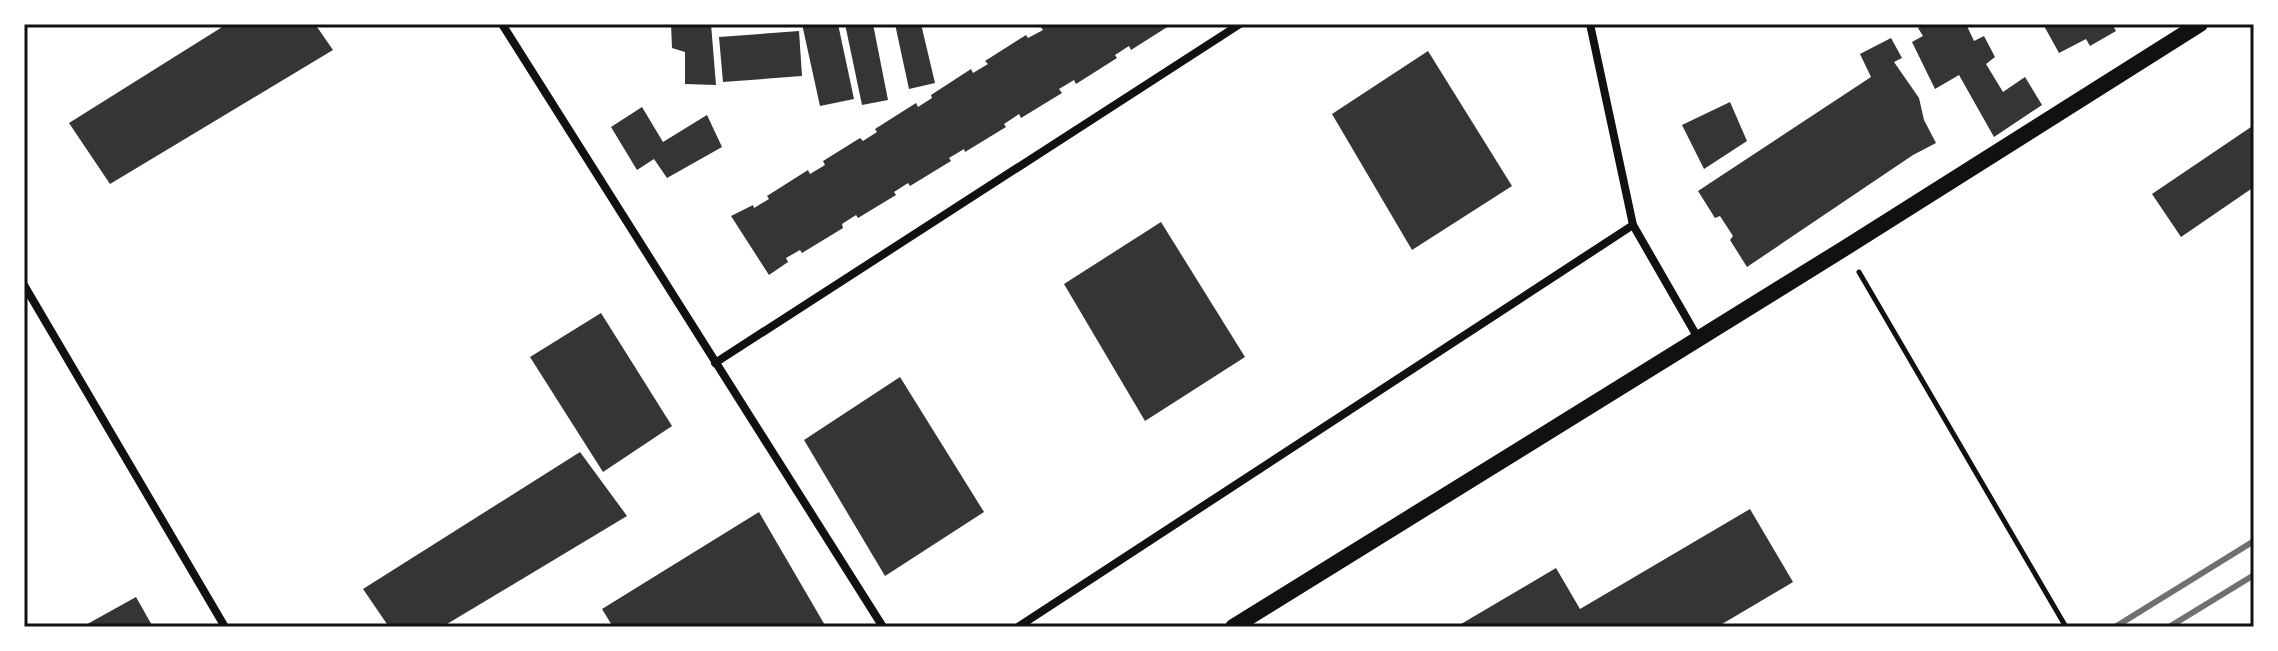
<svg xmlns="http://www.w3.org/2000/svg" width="2278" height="651" viewBox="0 0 2278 651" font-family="Lato,sans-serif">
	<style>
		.building { fill: #353535 }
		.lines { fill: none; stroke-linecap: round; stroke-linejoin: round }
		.path { stroke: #111; stroke-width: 5 }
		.minor { stroke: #111; stroke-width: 8 }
		.secondary { stroke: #111; stroke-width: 16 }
		.rail { stroke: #707070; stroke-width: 6 }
		.neatline { fill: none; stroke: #111; stroke-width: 3 }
	</style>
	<rect width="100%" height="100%" fill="#fff"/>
	<g class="building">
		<path d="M 227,24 L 315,24 L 333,50 L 110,184 L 69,123 Z"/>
		<path d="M 671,24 L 711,24 L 716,85 L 685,84 L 685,52 L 672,48 Z"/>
		<path d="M 802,24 L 838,24 L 854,99 L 820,106 Z"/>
		<path d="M 845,24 L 873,24 L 888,100 L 862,105 Z"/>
		<path d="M 895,24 L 921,24 L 935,83 L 909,89 Z"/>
		<path d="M 1044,24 L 1172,24 L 1131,50 L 1129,46 L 1115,55 L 1117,58 L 1076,84 L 1074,80 L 1059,89 L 1062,93 L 1021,118 L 1019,114 L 1004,124 L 1006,127 L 965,152 L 964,149 L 949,158 L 951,161 L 910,186 L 908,183 L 894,192 L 896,195 L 858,218 L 856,215 L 842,224 L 843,228 L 802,253 L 800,250 L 786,258 L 788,262 L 769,275 L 731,216 L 753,205 L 754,208 L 769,199 L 767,196 L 808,170 L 810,174 L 825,165 L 823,161 L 860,138 L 863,141 L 877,132 L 875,129 L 916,103 L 918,107 L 932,98 L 931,95 L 971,69 L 973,73 L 988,64 L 985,61 L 1026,35 L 1028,38 L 1043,30 L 1040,26 Z"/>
		<path d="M 1927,24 L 1966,24 L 1974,41 L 1984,36 L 1995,57 L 1986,64 L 2003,92 L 2025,77 L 2042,105 L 1994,137 L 1959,75 L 1935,89 L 1912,42 L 1923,36 L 1918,28 Z"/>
		<path d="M 2043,24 L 2112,24 L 2116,31 L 2090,46 L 2086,39 L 2059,53 Z"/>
		<path d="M 799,31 L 802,76 L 723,82 L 719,37 Z"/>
		<path d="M 1891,38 L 1902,58 L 1894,62 L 1919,98 L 1924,120 L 1936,143 L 1913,155 L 1747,267 L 1730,240 L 1733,236 L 1720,216 L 1715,218 L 1698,191 L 1871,77 L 1860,54 Z"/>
		<path d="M 1428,51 L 1512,186 L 1412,250 L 1332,114 Z"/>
		<path d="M 1730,102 L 1747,141 L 1704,169 L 1682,125 Z"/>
		<path d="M 642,107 L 663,142 L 707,115 L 722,147 L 667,178 L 654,159 L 637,170 L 611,127 Z"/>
		<path d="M 2254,125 L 2254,187 L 2181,237 L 2152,194 Z"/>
		<path d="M 1161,222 L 1245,357 L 1145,421 L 1064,284 Z"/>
		<path d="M 601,313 L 672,426 L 603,472 L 530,357 Z"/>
		<path d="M 900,377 L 984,512 L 885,576 L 804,440 Z"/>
		<path d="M 580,452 L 627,516 L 442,627 L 389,627 L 363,589 Z"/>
		<path d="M 1750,509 L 1793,582 L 1717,627 L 1456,627 L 1556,568 L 1580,609 Z"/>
		<path d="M 759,512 L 826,627 L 613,627 L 602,609 Z"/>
		<path d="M 136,597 L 153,627 L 82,627 Z"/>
	</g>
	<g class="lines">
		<path class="path" d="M 1859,272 L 2066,627"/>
		<g class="minor">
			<path d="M 502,24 L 883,627"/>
			<path d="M 1590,24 L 1633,225 L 1698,338"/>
			<path d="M 24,285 L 225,627"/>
			<path d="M 715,363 L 1240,24"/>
			<path d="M 1018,627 L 1633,225"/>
		</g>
		<path class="secondary" d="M 1233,627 L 1845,248 L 2200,24"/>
		<g class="rail">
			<path d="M 2115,627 L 2254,541"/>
			<path d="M 2169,627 L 2254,575"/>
		</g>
	</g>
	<rect width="2278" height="651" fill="none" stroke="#ffffff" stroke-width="52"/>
	<rect x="26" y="26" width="2226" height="599" class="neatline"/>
</svg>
